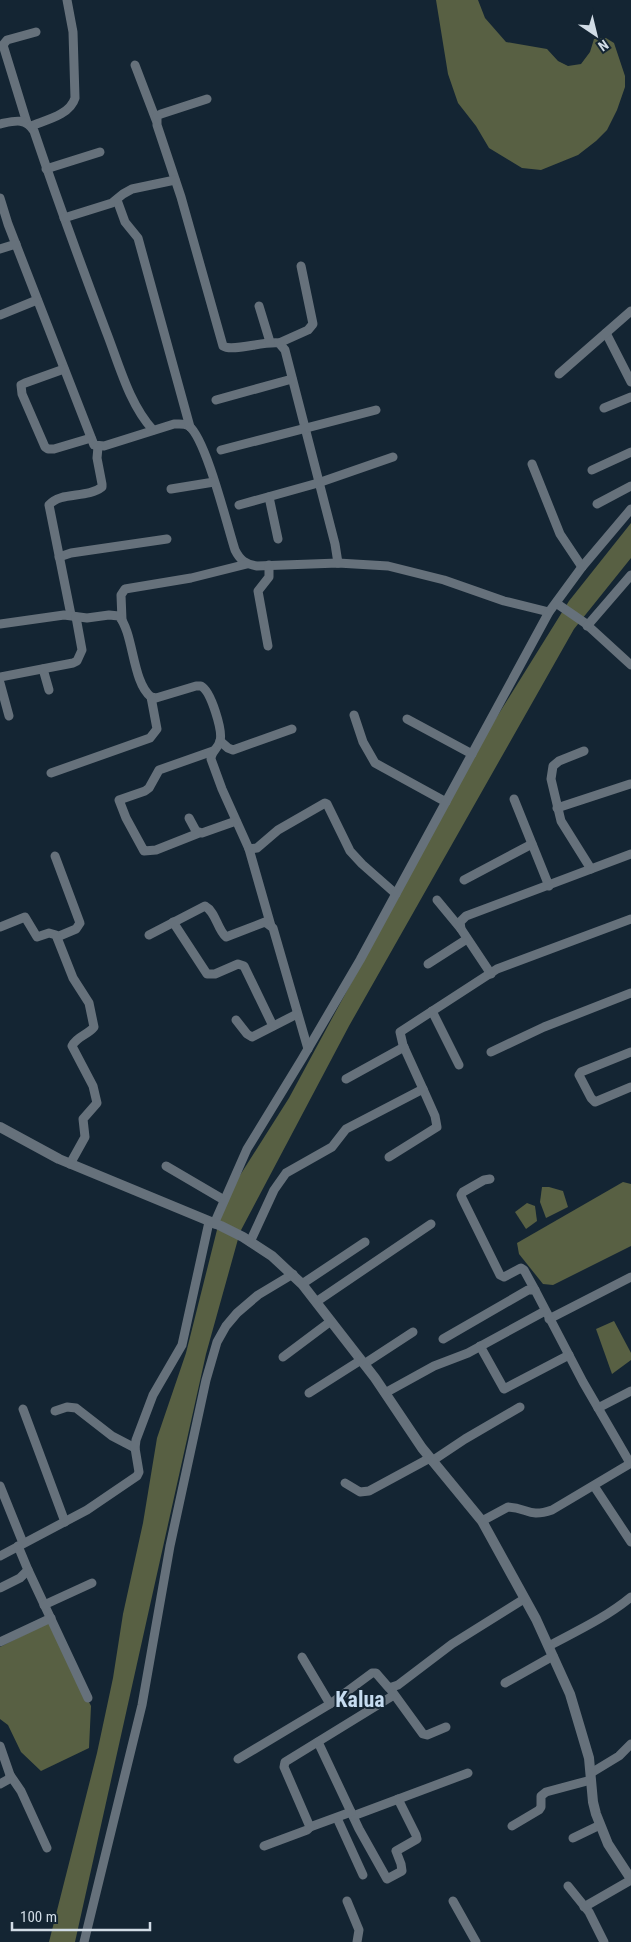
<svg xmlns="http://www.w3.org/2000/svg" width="631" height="1942" viewBox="0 0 631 1942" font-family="'Roboto Condensed',sans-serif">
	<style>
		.water { fill: #586043 }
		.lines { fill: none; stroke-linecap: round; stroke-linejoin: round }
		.minor { stroke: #66717b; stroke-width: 9 }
		.tertiary { stroke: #66717b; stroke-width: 10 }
		.labels { text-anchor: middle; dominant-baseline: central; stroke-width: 4; stroke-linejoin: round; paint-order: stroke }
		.district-label { font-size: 22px; font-weight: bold; fill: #c6dcf0; stroke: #142533 }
	</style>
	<rect width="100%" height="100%" fill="#142533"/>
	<g class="water">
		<path d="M 436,0 L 478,0 L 485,18 L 506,42 L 547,49 L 558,61 L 568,66 L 581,64 L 590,52 L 594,39 L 606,38 L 614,43 L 625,76 L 625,87 L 617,110 L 607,130 L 596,141 L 578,155 L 541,170 L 522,168 L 489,148 L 476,126 L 458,103 L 448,74 Z"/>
		<path d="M 631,523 L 631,558 L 574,629 L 349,1026 L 240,1232 L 206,1354 L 75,1942 L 49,1942 L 97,1753 L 113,1678 L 123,1614 L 143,1523 L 157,1438 L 186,1353 L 222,1210 L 237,1180 L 289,1098 L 483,739 L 569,601 Z"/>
		<path d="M 623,1182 L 631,1184 L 631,1246 L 553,1285 L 543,1284 L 519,1254 L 517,1243 Z"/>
		<path d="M 542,1187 L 549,1187 L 563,1191 L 568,1207 L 546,1218 L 540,1202 Z"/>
		<path d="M 527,1203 L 535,1206 L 537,1221 L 526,1229 L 515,1212 Z"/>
		<path d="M 614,1321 L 631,1353 L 631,1360 L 612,1374 L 596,1329 Z"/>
		<path d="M 49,1622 L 91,1706 L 89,1748 L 41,1771 L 21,1752 L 8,1725 L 0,1719 L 0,1647 Z"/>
	</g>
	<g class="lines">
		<g class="minor">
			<path d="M 135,65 L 156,120"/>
			<path d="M 207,99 L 161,114 L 157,116 L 157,125 L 181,197 L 223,346 C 232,352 264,341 279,343 L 285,350 L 335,544 L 338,563"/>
			<path d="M 27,123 L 3,45 L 7,40 L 36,32"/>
			<path d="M 0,124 C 14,121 25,117 34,131 C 57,199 81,265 106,331 C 119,364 129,404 153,430"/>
			<path d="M 31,126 C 46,120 70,115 75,98 L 73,32 L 67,0"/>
			<path d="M 46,169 L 100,152"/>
			<path d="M 0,198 L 8,224 L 94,445 L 104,446 L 174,424 C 180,424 184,423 189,426 C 206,439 227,525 235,550 C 240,560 245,564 257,566 L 338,563 L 388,566 L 444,580 L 504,601 L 549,612"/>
			<path d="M 117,200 L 125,222 L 138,238 L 190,427"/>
			<path d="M 64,218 L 112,203 L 123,194 L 132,189 L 175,180"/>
			<path d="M 0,249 L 16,244"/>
			<path d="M 259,306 L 270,342"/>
			<path d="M 0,315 L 37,300"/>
			<path d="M 606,333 L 631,382"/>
			<path d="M 279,343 L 308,330 L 313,324 L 301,266"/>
			<path d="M 64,369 L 25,383 L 21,385 L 22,394 L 45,447 L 48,449 L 54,449 L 91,438"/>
			<path d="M 559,374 L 631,311"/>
			<path d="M 216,400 L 292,379"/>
			<path d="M 604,408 L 631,397"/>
			<path d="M 221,450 L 376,410"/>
			<path d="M 532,464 L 560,534 L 582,567"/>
			<path d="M 592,470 L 631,452"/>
			<path d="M 171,489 L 214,482"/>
			<path d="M 269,497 L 278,539"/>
			<path d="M 597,504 L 631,486"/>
			<path d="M 239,505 L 318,483 L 393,457"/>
			<path d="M 59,557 L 71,553 L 167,539"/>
			<path d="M 556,603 L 585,623 L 631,665"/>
			<path d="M 71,615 L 49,505 C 61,491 87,499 102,487 L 102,484 L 97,458 L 98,447"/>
			<path d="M 122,620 L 121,595 L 125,589 L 191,578 L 247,564"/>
			<path d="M 0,624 L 64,615 L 87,618 L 109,615 L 119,616 C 134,634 132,682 151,697 L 156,698 L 196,686 L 201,686 C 211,691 223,731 220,741 C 218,749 211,751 211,759 L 222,789 L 249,849 L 257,848 L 278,830 L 325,803 L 327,804 L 350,851 L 362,864 L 396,894"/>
			<path d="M 587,626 L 631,575"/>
			<path d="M 268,646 L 258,591 L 269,577 L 269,565"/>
			<path d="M 43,669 L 49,690"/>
			<path d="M 0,677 L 73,663 L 77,661 L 82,650 L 76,617"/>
			<path d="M 0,683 L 9,716"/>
			<path d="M 354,715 L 363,742 L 375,763 L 446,802"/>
			<path d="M 407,719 L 472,754"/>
			<path d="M 220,741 L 228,748 L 233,750 L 292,729"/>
			<path d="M 584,751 L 559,761 L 553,766 L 551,779 L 561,821 L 591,869"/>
			<path d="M 51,773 L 150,738 L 157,729 L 151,697"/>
			<path d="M 514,799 L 549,886"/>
			<path d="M 557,808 L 630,784"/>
			<path d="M 189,818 L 196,831 L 202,833 L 236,821"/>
			<path d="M 199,833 L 156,850 L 144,851 L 126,818 L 119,800 L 145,791 L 149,788 L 159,770 L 213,751"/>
			<path d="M 249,849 L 271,926"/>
			<path d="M 55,856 L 80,923 L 76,929 L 57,937"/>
			<path d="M 464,880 L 532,844"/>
			<path d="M 437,900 L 461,929"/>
			<path d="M 173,922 L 207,974 L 215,974 L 238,964 L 244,966 L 273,1026"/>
			<path d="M 0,927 L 25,917 L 37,937 L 49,933 L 56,935 L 73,978 L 89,1003 L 94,1027 C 88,1035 77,1036 72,1046 L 93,1086 L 97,1103 L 83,1119 L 85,1137 L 70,1164"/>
			<path d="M 149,935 L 205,906 C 216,912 217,929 226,937 L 265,922 L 273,928 L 308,1049"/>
			<path d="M 428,964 L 467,939"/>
			<path d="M 491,974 L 461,929 L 460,922 L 466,916 L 631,854"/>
			<path d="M 432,1011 L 459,1065"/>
			<path d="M 236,1020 L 247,1034 L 252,1037 L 297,1014"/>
			<path d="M 491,1052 L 544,1027 L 631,993"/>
			<path d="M 631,1052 L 581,1072 L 579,1075 L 591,1098 L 595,1102 L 631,1087"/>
			<path d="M 346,1079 L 404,1047"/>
			<path d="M 389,1157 L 437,1127 L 435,1116 L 423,1089"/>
			<path d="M 166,1166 L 224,1200"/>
			<path d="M 490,1179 L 484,1180 L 463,1192 L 461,1195 L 462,1198 L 500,1275 L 504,1277 L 521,1268 L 524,1270 L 535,1290"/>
			<path d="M 214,1224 L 247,1149 L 302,1059 L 360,960 L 549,612 L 582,567 L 631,509"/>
			<path d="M 250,1242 L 274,1190 L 286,1173 L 332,1147 L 346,1129 L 423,1089 L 403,1045 L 400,1032 L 497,969 L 631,919"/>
			<path d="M 302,1284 L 365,1242"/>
			<path d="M 316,1302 L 431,1224"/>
			<path d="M 549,1319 L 631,1277"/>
			<path d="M 443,1339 L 528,1290 L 535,1290 L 583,1382 L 630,1463"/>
			<path d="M 480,1346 L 504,1389 L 569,1355"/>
			<path d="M 283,1357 L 331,1321"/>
			<path d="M 364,1364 L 413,1332"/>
			<path d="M 309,1393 L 361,1360"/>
			<path d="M 385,1393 L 434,1366 L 468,1353 L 545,1311"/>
			<path d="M 598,1408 L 631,1391"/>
			<path d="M 23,1409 L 65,1522"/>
			<path d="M 55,1411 L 67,1407 L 76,1408 L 112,1436 L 135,1448"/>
			<path d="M 432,1461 L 465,1439 L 520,1407"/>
			<path d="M 345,1483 L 360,1492 L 369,1491 L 430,1458"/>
			<path d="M 0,1486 L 23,1543"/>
			<path d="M 594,1486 L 631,1542"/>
			<path d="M 482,1521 L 508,1507 C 529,1508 528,1518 552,1510 L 631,1463"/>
			<path d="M 0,1556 L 87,1510 L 137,1476 L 139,1472 L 135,1448 L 136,1440 L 153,1395 L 182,1345 L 209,1222"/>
			<path d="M 28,1570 L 88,1698"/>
			<path d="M 0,1588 L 20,1578 L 28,1570 L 18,1546"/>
			<path d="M 44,1605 L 92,1583"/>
			<path d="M 0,1642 L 51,1618"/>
			<path d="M 549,1646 C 577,1631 607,1617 631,1597"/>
			<path d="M 302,1657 L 330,1704"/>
			<path d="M 505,1683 L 553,1656"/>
			<path d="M 391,1690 L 423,1734 L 427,1735 L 446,1727"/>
			<path d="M 318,1742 L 359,1829 L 387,1879 L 402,1871 L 401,1864 L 396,1851 L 417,1839 L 416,1835 L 398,1799"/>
			<path d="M 0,1746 L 10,1775 L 9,1779 L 0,1784"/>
			<path d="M 238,1759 L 330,1704 L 372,1673 L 376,1673 L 389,1688 L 398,1685 L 452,1644 L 524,1599"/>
			<path d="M 591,1773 L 619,1756 L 631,1744"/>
			<path d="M 10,1775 L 21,1791 L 47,1848"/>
			<path d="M 353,1816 L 468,1773"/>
			<path d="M 337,1818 L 363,1875"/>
			<path d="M 512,1826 L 539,1810 L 541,1807 L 541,1796 L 546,1792 L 591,1780"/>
			<path d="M 310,1827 L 351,1812"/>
			<path d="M 573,1838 L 600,1825"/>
			<path d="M 264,1846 L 307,1830 L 310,1827 L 284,1767 L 285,1762 L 394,1695"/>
			<path d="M 568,1886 L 589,1912 L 604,1942"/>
			<path d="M 347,1901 L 359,1930 L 357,1942"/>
			<path d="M 453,1901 L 476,1942"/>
			<path d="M 584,1907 L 631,1880"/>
			<path d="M 84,1942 L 142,1705 L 170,1546 L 206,1380 L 217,1342 L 226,1326 L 237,1313 L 258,1295 L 293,1274"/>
		</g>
		<path class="tertiary" d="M 0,1127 L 59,1159 L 221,1226 L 243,1237 L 272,1256 L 302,1284 L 375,1378 L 422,1448 L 482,1521 L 536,1619 L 570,1694 L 589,1758 L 593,1802 L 596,1814 L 608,1844 L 631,1879"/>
	</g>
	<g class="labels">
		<g class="district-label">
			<text x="360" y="1699">Kalua</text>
		</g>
	</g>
	<g transform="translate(596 35) rotate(145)" stroke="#142533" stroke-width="4" paint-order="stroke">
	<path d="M0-4L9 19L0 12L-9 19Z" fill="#d1dce6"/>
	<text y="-8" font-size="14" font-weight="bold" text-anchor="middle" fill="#d1dce6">N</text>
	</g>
	<path d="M12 1922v8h138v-8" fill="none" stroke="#d1dce6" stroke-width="2.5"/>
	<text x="20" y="1922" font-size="15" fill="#d1dce6" stroke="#142533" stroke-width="4" paint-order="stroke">100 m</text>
</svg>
